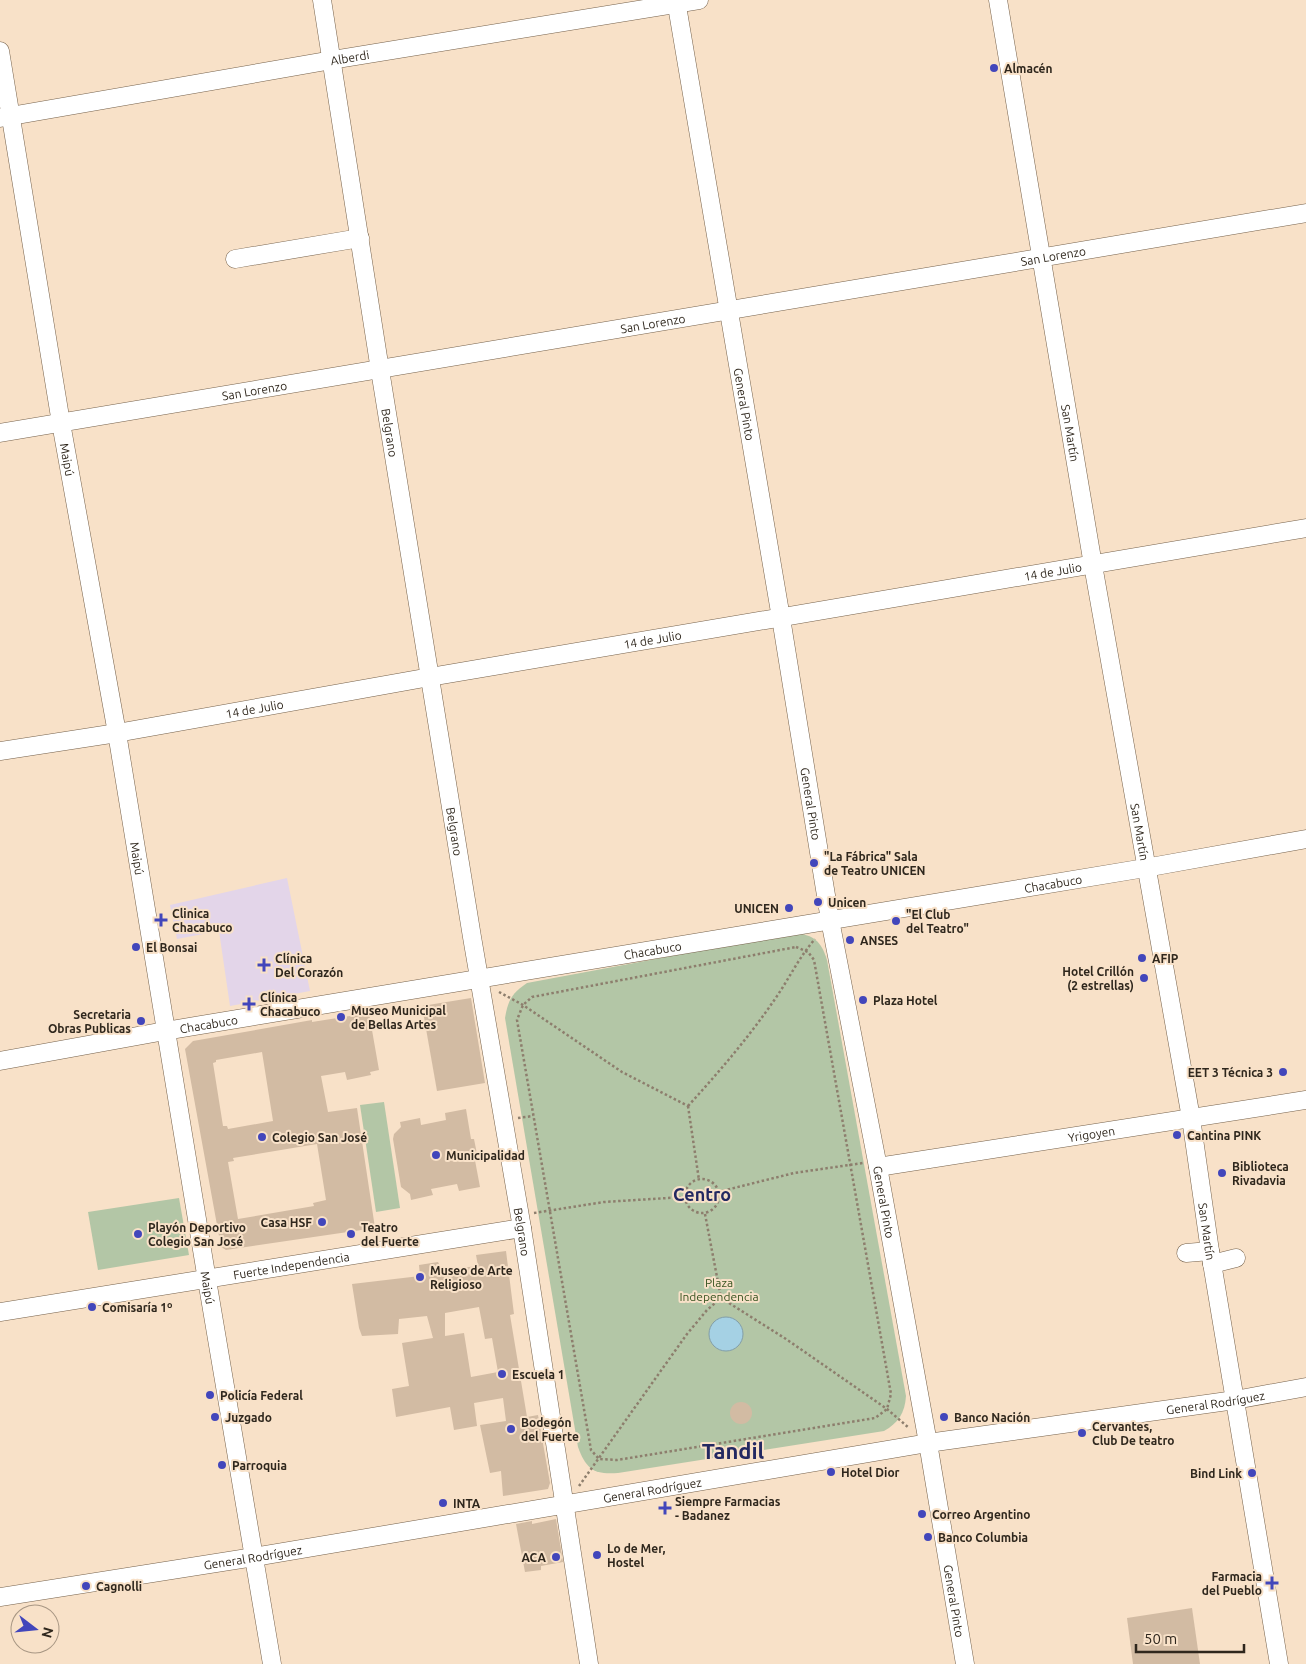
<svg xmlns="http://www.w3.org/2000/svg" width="1306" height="1664" viewBox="0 0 1306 1664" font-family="Ubuntu,sans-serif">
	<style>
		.medical { fill: #e3d5e9 }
		.green { fill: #b3c6a6 }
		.water { fill: #a5d1e4; stroke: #829ea8 }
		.building { fill: #d2bba3; fill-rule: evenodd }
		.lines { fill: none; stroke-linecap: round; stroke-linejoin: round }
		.minor-casing { stroke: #75614b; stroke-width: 19 }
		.path { stroke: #8d7e6d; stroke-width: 2.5; stroke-dasharray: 2.5 2.5; stroke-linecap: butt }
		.minor { stroke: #fff; stroke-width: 18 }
		.poi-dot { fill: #4246bb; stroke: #f8e1c8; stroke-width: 2 }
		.labels { text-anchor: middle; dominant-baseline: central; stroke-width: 4; stroke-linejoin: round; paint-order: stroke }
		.street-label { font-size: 12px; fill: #2f271d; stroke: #f8e1c8 }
		.poi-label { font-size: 12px; font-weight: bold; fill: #2f271d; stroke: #f8e1c8; text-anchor: start }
		.park-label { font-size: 12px; fill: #385421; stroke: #f8e1c8 }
		.district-label { font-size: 18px; font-weight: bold; fill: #232861; stroke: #f8e1c8 }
		.town-label { font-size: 22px; font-weight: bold; fill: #232861; stroke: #f8e1c8 }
	</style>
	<rect width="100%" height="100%" fill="#f8e1c8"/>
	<path class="medical" d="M 287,878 L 310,991 L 230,1006 L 219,931 L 177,939 L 170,905 Z"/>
	<g class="green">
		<path d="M 795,933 C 814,935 821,941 827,960 L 906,1396 C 905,1413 898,1423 884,1431 L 618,1473 C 594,1475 586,1469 578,1447 L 505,1018 C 508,1000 512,993 527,983 Z"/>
		<path d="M 384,1102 L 400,1208 L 376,1212 L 360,1105 Z"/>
		<path d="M 179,1198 L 189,1255 L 98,1270 L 88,1212 Z"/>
	</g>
	<circle class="water" cx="726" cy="1334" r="17"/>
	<g class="building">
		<path d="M 471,998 L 485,1083 L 437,1091 L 422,1006 Z"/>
		<path d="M 369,1013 L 379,1070 L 370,1072 L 371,1075 L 347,1080 L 345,1072 L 321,1076 L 328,1112 L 357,1108 L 375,1228 L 226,1250 L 221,1247 L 185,1049 L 193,1041 L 312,1020 L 312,1022 ZM 262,1052 L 273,1121 L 228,1129 L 227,1126 L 223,1126 L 213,1063 L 216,1062 L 216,1060 ZM 317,1144 L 326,1200 L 313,1203 L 314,1206 L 238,1219 L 228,1162 L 234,1161 L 233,1158 Z"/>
		<path d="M 466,1109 L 471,1139 L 474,1139 L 477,1154 L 474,1155 L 480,1187 L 459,1191 L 457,1184 L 431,1189 L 433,1195 L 411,1200 L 410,1194 L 401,1187 L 393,1139 L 394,1134 L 401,1127 L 400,1122 L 420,1118 L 421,1125 L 446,1120 L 445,1113 Z"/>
		<path d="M 506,1251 L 514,1314 L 510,1315 L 527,1417 L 538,1415 L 550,1483 L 548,1489 L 503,1496 L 501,1471 L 490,1473 L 480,1425 L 506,1421 L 503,1398 L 474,1403 L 477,1426 L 454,1430 L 450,1407 L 396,1417 L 392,1389 L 409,1386 L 402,1343 L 433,1338 L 427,1316 L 399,1319 L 398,1334 L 362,1336 L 359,1328 L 352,1284 L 420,1276 L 419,1265 L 438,1262 L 442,1270 L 478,1266 L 476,1255 ZM 479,1307 L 485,1339 L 492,1338 L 498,1372 L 471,1377 L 464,1333 L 445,1336 L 445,1313 Z"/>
		<circle cx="741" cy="1413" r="11"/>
		<path d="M 556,1519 L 563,1562 L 541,1566 L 541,1570 L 525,1572 L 516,1524 L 532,1521 L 532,1524 Z"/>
		<path d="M 1192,1608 L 1200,1664 L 1133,1664 L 1127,1618 Z"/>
	</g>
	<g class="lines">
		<g class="minor-casing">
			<g id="minor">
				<path id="s1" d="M 322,0 L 380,370 L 472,937 L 522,1228 L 589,1664"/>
				<path id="s2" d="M 676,0 L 781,618 L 830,920 L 878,1167 L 928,1443 L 965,1664"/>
				<path id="s3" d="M 998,0 L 1093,565 L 1191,1118 L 1210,1251 L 1279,1664"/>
				<path id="s4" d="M 0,51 L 61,423 L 117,733 L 207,1280 L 272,1664"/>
				<path id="s5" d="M 0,118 L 332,60 L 699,0"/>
				<path d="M 235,259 L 360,238"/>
				<path id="s6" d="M 0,433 L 1306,213"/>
				<path id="s7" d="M 0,751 L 117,733 L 430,677 L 1306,528"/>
				<path id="s8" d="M 0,1061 L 165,1031 L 1145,868 L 1306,839"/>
				<path id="s9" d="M 878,1167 L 1306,1100"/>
				<path d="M 1186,1253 L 1210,1251"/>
				<path d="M 1212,1264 L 1236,1258"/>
				<path id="s10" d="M 0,1312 L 522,1228"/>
				<path id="s11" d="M 0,1597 L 254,1557 L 928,1443 L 1235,1400 L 1306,1387"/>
			</g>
		</g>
		<g class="path">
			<path d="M 796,947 L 808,952 L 814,960 L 891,1394 L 887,1409 L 875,1418 L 617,1460 L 599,1459 L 591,1450 L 517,1020 L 523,1005 L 532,997 Z"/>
			<path d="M 499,992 L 523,1005 L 622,1072 L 688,1106"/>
			<path d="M 688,1106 C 719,1072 749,1037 775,999 C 789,979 799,957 815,939"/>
			<path d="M 688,1106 L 699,1180"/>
			<path d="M 518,1118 L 533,1116"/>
			<circle cx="702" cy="1196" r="17"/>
			<path d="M 718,1192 L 794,1173 L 863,1163"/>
			<path d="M 534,1213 L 604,1202 L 684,1197"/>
			<path d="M 705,1214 L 721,1298 L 786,1339 L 887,1409 L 909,1428"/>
			<path d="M 579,1486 L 687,1334 L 707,1310 L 721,1298"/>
		</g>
		<use href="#minor" class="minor"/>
	</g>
	<g class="poi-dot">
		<circle cx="994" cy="68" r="5"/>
		<circle cx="814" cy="863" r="5"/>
		<circle cx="818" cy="902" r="5"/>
		<circle cx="789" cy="908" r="5"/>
		<path d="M158.5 912.5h5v5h5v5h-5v5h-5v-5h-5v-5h5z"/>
		<circle cx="896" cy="921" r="5"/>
		<circle cx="850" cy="940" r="5"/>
		<circle cx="136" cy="947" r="5"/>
		<circle cx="1142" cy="958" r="5"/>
		<path d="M261.5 957.5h5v5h5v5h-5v5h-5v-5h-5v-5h5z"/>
		<circle cx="1144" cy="978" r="5"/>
		<circle cx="863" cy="1000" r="5"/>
		<path d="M246.5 996.5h5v5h5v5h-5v5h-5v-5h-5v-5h5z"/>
		<circle cx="341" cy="1017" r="5"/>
		<circle cx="141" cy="1021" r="5"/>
		<circle cx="1283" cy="1072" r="5"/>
		<circle cx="1177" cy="1135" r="5"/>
		<circle cx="262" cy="1137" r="5"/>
		<circle cx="436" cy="1155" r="5"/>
		<circle cx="1222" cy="1173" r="5"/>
		<circle cx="322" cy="1222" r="5"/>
		<circle cx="138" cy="1234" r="5"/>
		<circle cx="351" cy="1234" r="5"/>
		<circle cx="420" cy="1277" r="5"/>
		<circle cx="92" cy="1307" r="5"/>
		<circle cx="502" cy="1374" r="5"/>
		<circle cx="210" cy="1395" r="5"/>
		<circle cx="215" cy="1417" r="5"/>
		<circle cx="944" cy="1417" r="5"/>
		<circle cx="511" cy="1429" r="5"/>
		<circle cx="1082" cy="1433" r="5"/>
		<circle cx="222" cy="1465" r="5"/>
		<circle cx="831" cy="1472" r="5"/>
		<circle cx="1252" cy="1473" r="5"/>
		<circle cx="443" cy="1503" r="5"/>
		<path d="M662.5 1500.5h5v5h5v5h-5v5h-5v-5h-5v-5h5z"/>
		<circle cx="922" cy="1514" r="5"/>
		<circle cx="928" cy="1537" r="5"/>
		<circle cx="597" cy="1555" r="5"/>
		<circle cx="556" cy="1557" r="5"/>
		<path d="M1269.5 1575.5h5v5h5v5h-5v5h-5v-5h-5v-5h5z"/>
		<circle cx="86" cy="1586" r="5"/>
	</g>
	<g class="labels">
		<g class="street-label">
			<text stroke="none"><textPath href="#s5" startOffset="355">Alberdi</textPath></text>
			<text stroke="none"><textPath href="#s6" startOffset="1068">San Lorenzo</textPath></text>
			<text stroke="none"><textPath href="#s6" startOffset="662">San Lorenzo</textPath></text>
			<text stroke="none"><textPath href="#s6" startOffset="258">San Lorenzo</textPath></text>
			<text stroke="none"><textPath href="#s2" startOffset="410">General Pinto</textPath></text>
			<text stroke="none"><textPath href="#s1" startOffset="438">Belgrano</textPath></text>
			<text stroke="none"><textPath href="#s3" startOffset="439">San Martín</textPath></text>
			<text stroke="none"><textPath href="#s4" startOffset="414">Maipú</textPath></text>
			<text stroke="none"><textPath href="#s7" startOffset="1068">14 de Julio</textPath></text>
			<text stroke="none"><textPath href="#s7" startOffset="662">14 de Julio</textPath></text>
			<text stroke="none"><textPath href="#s7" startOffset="258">14 de Julio</textPath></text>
			<text stroke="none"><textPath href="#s2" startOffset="815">General Pinto</textPath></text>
			<text stroke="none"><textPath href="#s1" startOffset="842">Belgrano</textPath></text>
			<text stroke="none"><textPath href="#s3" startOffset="844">San Martín</textPath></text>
			<text stroke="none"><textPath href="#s4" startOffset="819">Maipú</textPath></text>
			<text stroke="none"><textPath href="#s8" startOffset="1068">Chacabuco</textPath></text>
			<text stroke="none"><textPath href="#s8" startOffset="662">Chacabuco</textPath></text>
			<text stroke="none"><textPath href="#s8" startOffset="212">Chacabuco</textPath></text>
			<text stroke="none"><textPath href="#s9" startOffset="216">Yrigoyen</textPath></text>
			<text stroke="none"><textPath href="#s2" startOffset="1220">General Pinto</textPath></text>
			<text stroke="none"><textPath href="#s1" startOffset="1248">Belgrano</textPath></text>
			<text stroke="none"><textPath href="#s3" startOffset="1249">San Martín</textPath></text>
			<text stroke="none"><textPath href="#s10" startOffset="295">Fuerte Independencia</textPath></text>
			<text stroke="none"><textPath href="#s4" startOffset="1254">Maipú</textPath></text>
			<text stroke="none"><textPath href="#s11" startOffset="1231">General Rodríguez</textPath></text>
			<text stroke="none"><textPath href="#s11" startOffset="661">General Rodríguez</textPath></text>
			<text stroke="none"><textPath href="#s11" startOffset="256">General Rodríguez</textPath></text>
			<text stroke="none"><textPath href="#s2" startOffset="1625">General Pinto</textPath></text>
		</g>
		<g class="poi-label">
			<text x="1004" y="68">Almacén</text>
			<text x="824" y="856">"La Fábrica" Sala<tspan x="824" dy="14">de Teatro UNICEN</tspan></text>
			<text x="828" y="902">Unicen</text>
			<text x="779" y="908" text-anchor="end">UNICEN</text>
			<text x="172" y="913">Clinica<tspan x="172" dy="14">Chacabuco</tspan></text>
			<text x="906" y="914">"El Club<tspan x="906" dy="14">del Teatro"</tspan></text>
			<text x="860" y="940">ANSES</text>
			<text x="146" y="947">El Bonsai</text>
			<text x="275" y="958">Clínica<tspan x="275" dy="14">Del Corazón</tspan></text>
			<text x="1152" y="958">AFIP</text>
			<text x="1134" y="971" text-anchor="end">Hotel Crillón<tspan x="1134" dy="14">(2 estrellas)</tspan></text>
			<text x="260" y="997">Clínica<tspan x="260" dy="14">Chacabuco</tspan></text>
			<text x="873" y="1000">Plaza Hotel</text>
			<text x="351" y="1010">Museo Municipal<tspan x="351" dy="14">de Bellas Artes</tspan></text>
			<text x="131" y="1014" text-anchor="end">Secretaria<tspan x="131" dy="14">Obras Publicas</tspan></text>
			<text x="1273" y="1072" text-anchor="end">EET 3 Técnica 3</text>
			<text x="1187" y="1135">Cantina PINK</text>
			<text x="272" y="1137">Colegio San José</text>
			<text x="446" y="1155">Municipalidad</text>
			<text x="1232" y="1166">Biblioteca<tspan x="1232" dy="14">Rivadavia</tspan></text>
			<text x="312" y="1222" text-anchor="end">Casa HSF</text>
			<text x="148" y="1227">Playón Deportivo<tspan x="148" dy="14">Colegio San José</tspan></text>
			<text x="361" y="1227">Teatro<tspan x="361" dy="14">del Fuerte</tspan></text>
			<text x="430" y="1270">Museo de Arte<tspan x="430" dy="14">Religioso</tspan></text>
			<text x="102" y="1307">Comisaría 1º</text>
			<text x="512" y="1374">Escuela 1</text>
			<text x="220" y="1395">Policía Federal</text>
			<text x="225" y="1417">Juzgado</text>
			<text x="954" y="1417">Banco Nación</text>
			<text x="521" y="1422">Bodegón<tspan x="521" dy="14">del Fuerte</tspan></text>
			<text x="1092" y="1426">Cervantes,<tspan x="1092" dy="14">Club De teatro</tspan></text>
			<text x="232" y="1465">Parroquia</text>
			<text x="841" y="1472">Hotel Dior</text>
			<text x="1242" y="1473" text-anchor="end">Bind Link</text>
			<text x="675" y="1501">Siempre Farmacias<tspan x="675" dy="14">- Badanez</tspan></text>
			<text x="453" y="1503">INTA</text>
			<text x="932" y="1514">Correo Argentino</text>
			<text x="938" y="1537">Banco Columbia</text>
			<text x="607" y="1548">Lo de Mer,<tspan x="607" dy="14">Hostel</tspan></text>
			<text x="546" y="1557" text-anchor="end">ACA</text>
			<text x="1262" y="1576" text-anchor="end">Farmacia<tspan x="1262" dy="14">del Pueblo</tspan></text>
			<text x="96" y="1586">Cagnolli</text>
		</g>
		<g class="park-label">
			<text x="719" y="1282">Plaza<tspan x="719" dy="14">Independencia</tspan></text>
		</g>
		<g class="district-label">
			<text x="702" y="1194">Centro</text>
		</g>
		<g class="town-label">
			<text x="733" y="1450">Tandil</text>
		</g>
	</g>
	<g transform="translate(35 1629) rotate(106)"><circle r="24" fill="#f8e1c8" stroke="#a89784"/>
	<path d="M0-4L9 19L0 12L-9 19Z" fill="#4246bb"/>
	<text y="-8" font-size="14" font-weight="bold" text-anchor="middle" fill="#2f271d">N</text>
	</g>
	<path d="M1136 1644v8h108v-8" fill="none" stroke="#2f271d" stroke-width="2.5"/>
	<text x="1144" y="1644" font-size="15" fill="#2f271d" stroke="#f8e1c8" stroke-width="4" paint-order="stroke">50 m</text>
</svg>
